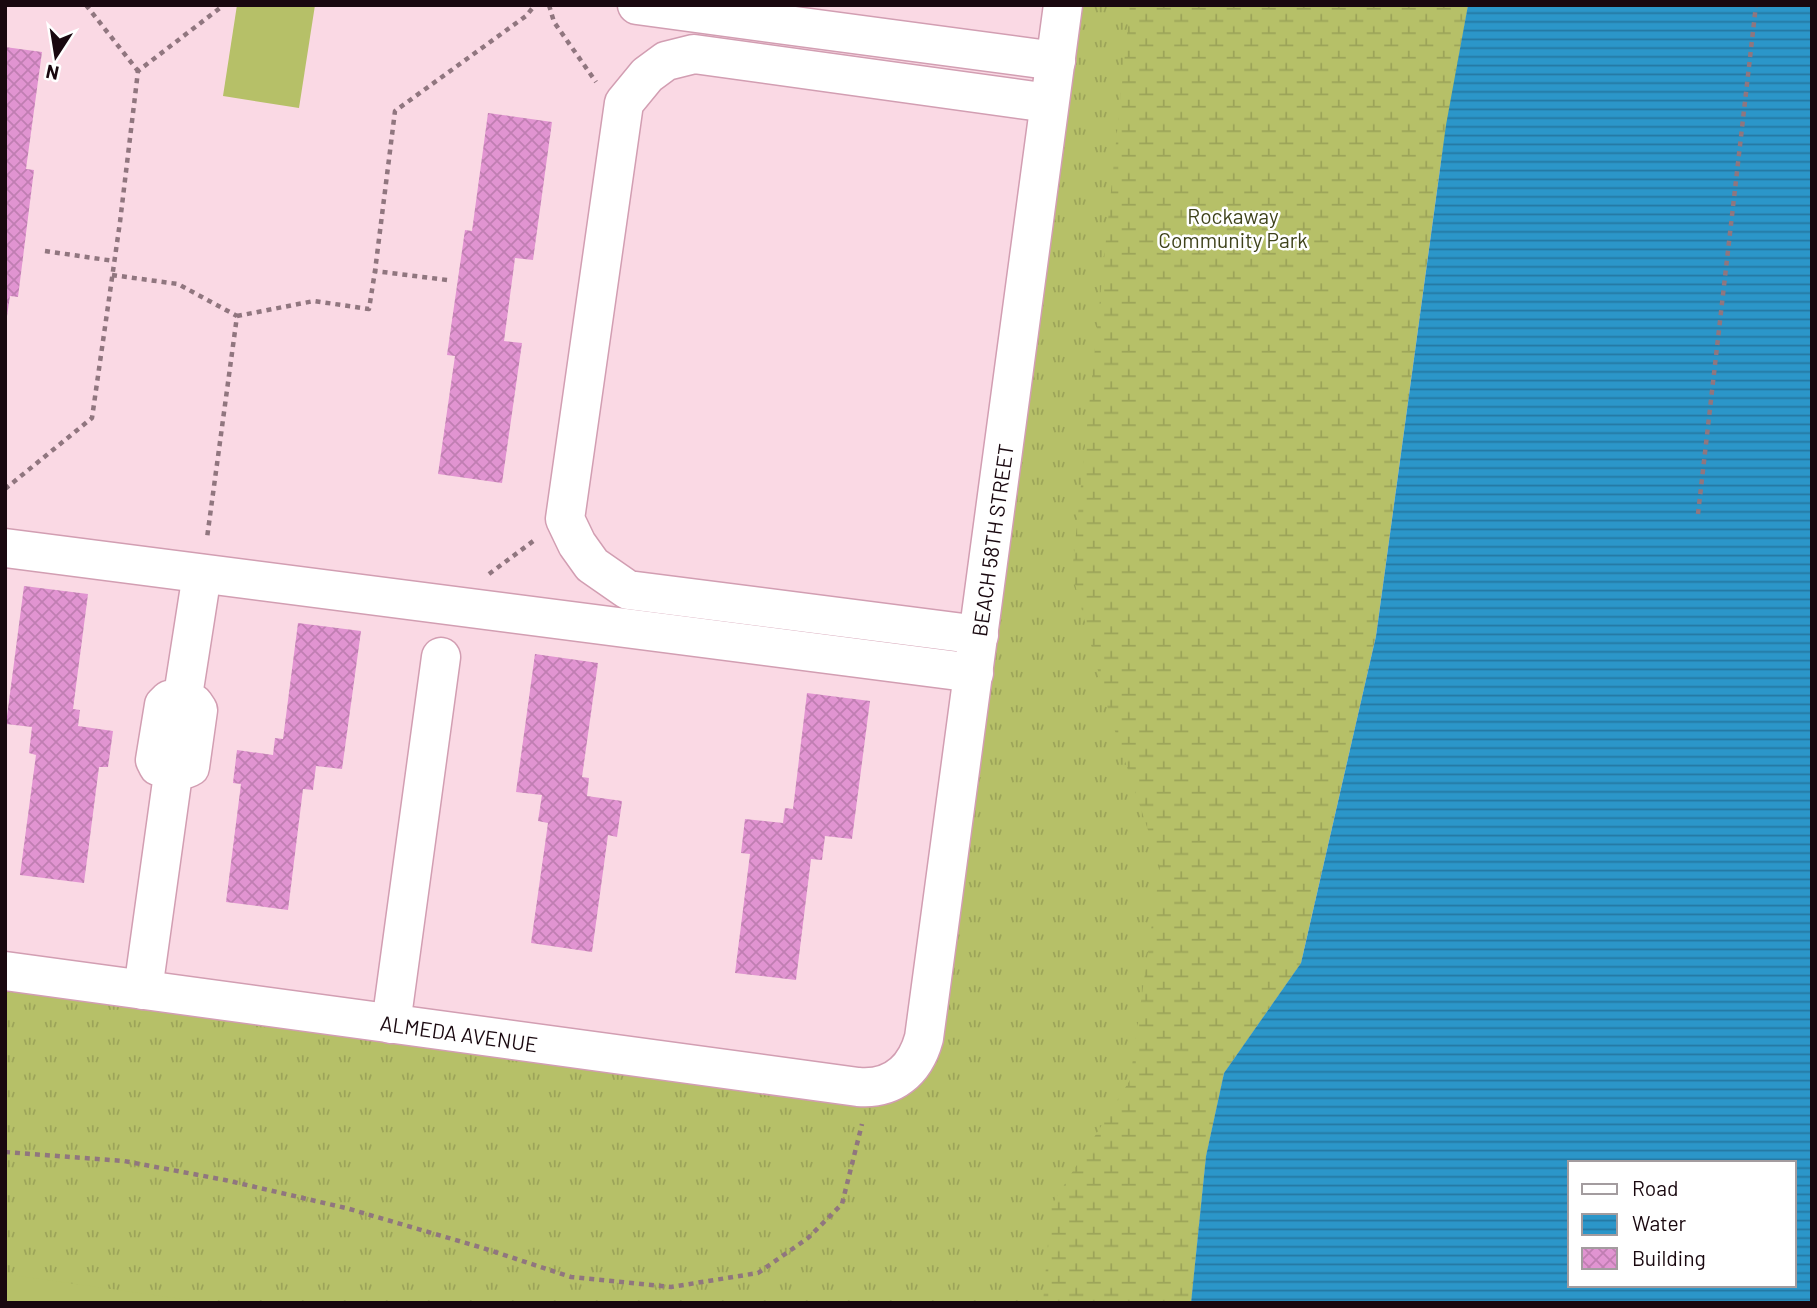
<svg xmlns="http://www.w3.org/2000/svg" width="1817" height="1308" viewBox="0 0 1817 1308" font-family="Barlow,sans-serif">
	<style>
		.grass { fill: url(#grass-tufts) }
		.wetland { fill: url(#wetland-marsh) }
		.pitch { fill: #b6c068 }
		.water { fill: url(#water-rules); fill-rule: evenodd }
		.building { fill: url(#building-cross-hatch) }
		.lines { fill: none; stroke-linecap: round; stroke-linejoin: round }
		.minor-casing { stroke: #d29eb2; stroke-width: 41 }
		.path { stroke: #90767f; stroke-width: 4.5; stroke-dasharray: 5 5; stroke-linecap: butt }
		.minor { stroke: #fff; stroke-width: 38 }
		.labels { text-anchor: middle; dominant-baseline: central; stroke-width: 5; stroke-linejoin: round; paint-order: stroke }
		.park-label { font-size: 21px; fill: #3f431b; stroke: #fff }
		.street-label { font-size: 21px; fill: #19080f; stroke: #fff }
	</style>
	<defs>
		<pattern id="grass-tufts" width="24" height="20" patternUnits="userSpaceOnUse" patternTransform="scale(1.75)"><rect width="24" height="20" fill="#b6c068"/><path d="M3 7l-1-3M5 7V3M7 7l1-3M15 17l-1-3M17 17v-4M19 17l1-3" fill="none" stroke="#9ca459"/></pattern>
		<pattern id="wetland-marsh" width="20" height="14" patternUnits="userSpaceOnUse" patternTransform="scale(1.75)"><rect width="20" height="14" fill="#b6c068"/><path d="M1 5h8M5 5V1M11 12h8M15 12V8" fill="none" stroke="#9ca459"/></pattern>
		<pattern id="water-rules" width="6" height="5" patternUnits="userSpaceOnUse" patternTransform="scale(1.75)"><rect width="6" height="5" fill="#2b96c9"/><path d="M0 2.5h6" fill="none" stroke="#2478a2"/></pattern>
		<pattern id="building-cross-hatch" width="8" height="8" patternUnits="userSpaceOnUse" patternTransform="scale(1.75)"><rect width="8" height="8" fill="#e194d1"/><path d="M0 0l8 8M0 8l8-8" fill="none" stroke="#c07eb2"/></pattern>
	</defs>
	<rect width="100%" height="100%" fill="#fad9e4"/>
	<path class="grass" d="M 1063,5 L 1468,5 L 1301,963 L 1224,1073 L 1206,1156 L 1191,1303 L 5,1303 L 5,971 L 858,1087 L 908,1070 Z"/>
	<path class="wetland" d="M 1130,5 L 1468,5 L 1446,125 L 1376,636 L 1301,963 L 1224,1073 L 1206,1156 L 1191,1303 L 1043,1303 L 1051,1206 L 1130,1080 L 1160,866 L 1110,716 L 1072,573 Z"/>
	<g class="pitch">
		<path d="M 237,5 L 315,5 L 299,108 L 223,96 Z"/>
		<path d="M 5,1274 L 210,1303 L 5,1303 Z"/>
	</g>
	<path class="water" d="M 1468,5 L 1812,5 L 1812,1303 L 1191,1303 L 1206,1156 L 1224,1073 L 1301,963 L 1376,636 L 1446,125 ZM 1570,1163 L 1794,1163 L 1794,1285 L 1570,1285 Z"/>
	<g class="building">
		<path d="M 5,47 L 42,52 L 26,169 L 34,170 L 18,297 L 10,296 L 7,316 Z"/>
		<path d="M 488,113 L 552,122 L 533,260 L 515,258 L 504,341 L 522,343 L 502,483 L 438,474 L 455,356 L 447,355 L 465,230 L 472,231 Z"/>
		<path d="M 24,586 L 88,594 L 73,709 L 80,710 L 78,726 L 113,731 L 108,767 L 99,767 L 84,883 L 20,875 L 36,755 L 29,753 L 32,727 L 6,724 Z"/>
		<path d="M 298,623 L 361,631 L 342,769 L 316,766 L 313,790 L 303,789 L 288,910 L 226,902 L 241,784 L 233,783 L 237,750 L 273,755 L 275,738 L 283,739 Z"/>
		<path d="M 535,654 L 598,663 L 582,777 L 589,778 L 587,796 L 622,801 L 617,837 L 608,835 L 592,952 L 531,943 L 548,823 L 538,821 L 542,795 L 516,792 Z"/>
		<path d="M 807,693 L 870,701 L 852,839 L 825,836 L 822,860 L 811,859 L 796,980 L 735,973 L 750,854 L 741,853 L 745,819 L 783,823 L 785,808 L 793,809 Z"/>
	</g>
	<g class="lines">
		<g class="minor-casing">
			<g id="minor">
				<path d="M 637,5 L 1056,61"/>
				<path d="M 5,548 L 974,673"/>
				<path d="M 979,635 L 628,590 L 592,565 L 577,544 L 565,519 L 624,103 L 647,75 L 666,61 L 694,54 L 1049,103"/>
				<path d="M 169,700 L 194,704 L 198,710 L 190,767 L 185,769 L 158,766 L 155,760 L 164,705 Z"/>
				<path d="M 182,702 L 202,574"/>
				<path d="M 5,971 L 858,1087 C 892,1090 915,1071 924,1038 L 1063,5"/>
				<path d="M 143,990 L 174,767"/>
				<path d="M 391,1024 L 441,657"/>
			</g>
		</g>
		<g class="path">
			<path d="M 86,5 L 138,71"/>
			<path d="M 549,5 L 554,22 L 596,82"/>
			<path d="M 45,251 L 114,261"/>
			<path d="M 112,275 L 178,284 L 237,316 L 207,538"/>
			<path d="M 447,280 L 375,271 L 395,111 L 526,16 L 535,5"/>
			<path d="M 237,316 L 314,301 L 369,309 L 375,271"/>
			<path d="M 5,489 L 92,418 L 120,222 L 138,71 L 220,8 L 221,5"/>
			<path d="M 1698,514 L 1756,5"/>
			<path d="M 489,574 L 536,539"/>
			<path d="M 5,1152 L 124,1161 L 225,1180 L 346,1208 L 483,1248 L 571,1277 L 671,1287 L 758,1273 L 808,1238 L 842,1204 L 862,1124"/>
		</g>
		<use href="#minor" class="minor"/>
	</g>
	<g class="labels">
		<g class="park-label">
			<text x="1233" y="215">Rockaway<tspan x="1233" dy="24">Community Park</tspan></text>
		</g>
		<g class="street-label">
			<text transform="translate(992 540) rotate(-82)">BEACH 58TH STREET</text>
			<text transform="translate(459 1033) rotate(8)">ALMEDA AVENUE</text>
		</g>
	</g>
	<rect width="1817" height="1308" fill="none" stroke="#19080f" stroke-width="14"/>
	<rect x="1568" y="1161" width="228" height="126" fill="#ffffff" stroke="#a39c9f" stroke-width="2"/>
	<rect x="1582" y="1184" width="35" height="10" fill="#ffffff" stroke="#a39c9f" stroke-width="2"/>
	<text x="1632" y="1196" font-size="21" fill="#19080f">Road</text>
	<rect x="1582" y="1214" width="35" height="21" fill="url(#water-rules)" stroke="#a39c9f" stroke-width="2"/>
	<text x="1632" y="1231" font-size="21" fill="#19080f">Water</text>
	<rect x="1582" y="1248" width="35" height="21" fill="url(#building-cross-hatch)" stroke="#a39c9f" stroke-width="2"/>
	<text x="1632" y="1266" font-size="21" fill="#19080f">Building</text>
	<g transform="translate(56 56) rotate(192)" stroke="#ffffff" stroke-width="5" paint-order="stroke">
	<path d="M0-5L12 26L0 18L-12 26Z" fill="#19080f"/>
	<text y="-10" font-size="19" font-weight="bold" text-anchor="middle" fill="#19080f">N</text>
	</g>
</svg>
